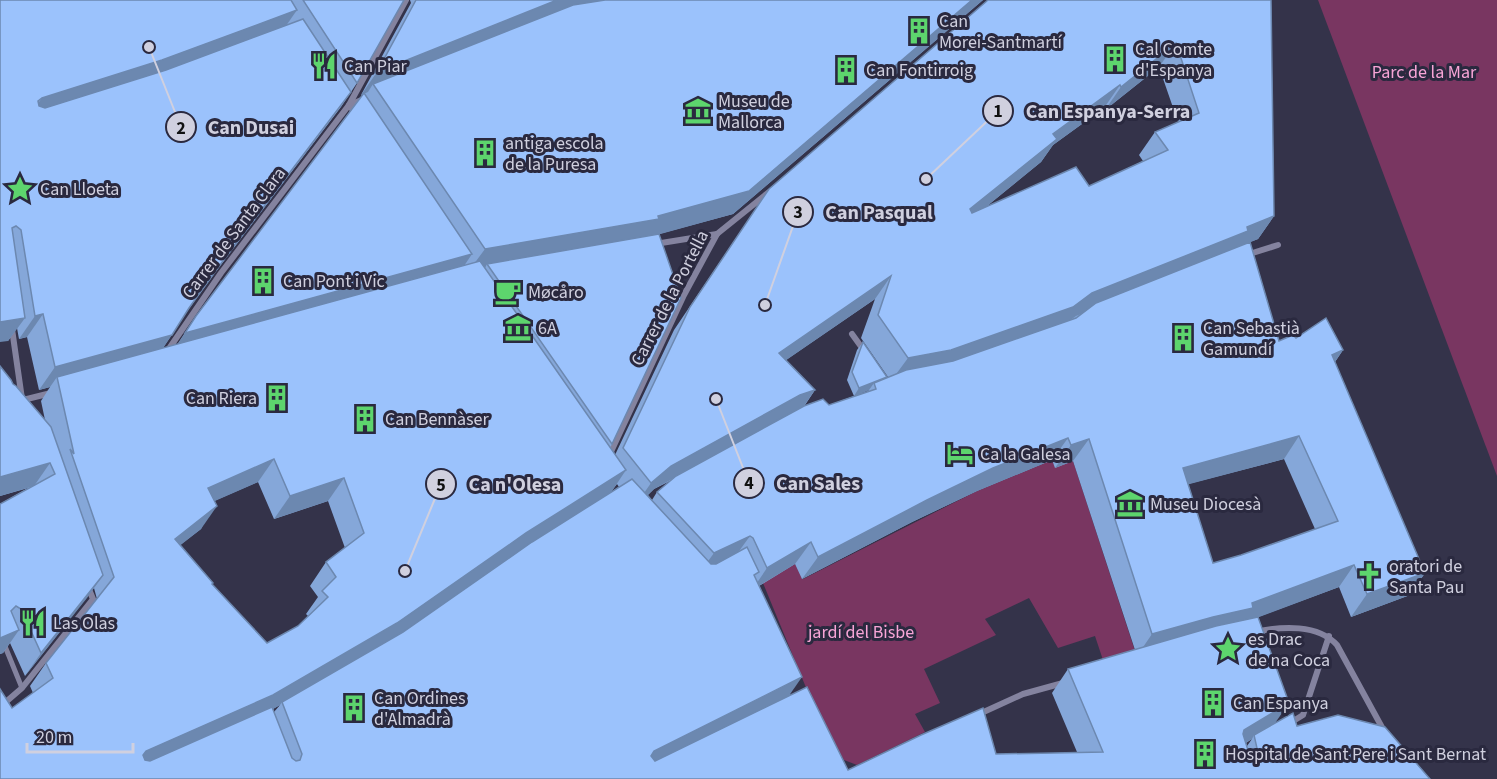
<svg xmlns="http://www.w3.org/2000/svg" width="1497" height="779" viewBox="0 0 1497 779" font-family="'Source Sans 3',sans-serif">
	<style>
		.green { fill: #793661 }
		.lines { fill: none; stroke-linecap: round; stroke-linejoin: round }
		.pedestrian { stroke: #84839f; stroke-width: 5 }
		.minor { stroke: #84839f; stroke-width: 6 }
		.wall { fill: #85a7d9; fill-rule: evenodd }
		.shaded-wall { fill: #6c88b0 }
		.building { fill: #9bc2fc; stroke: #6c88b0; stroke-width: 1.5; fill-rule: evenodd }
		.labels { text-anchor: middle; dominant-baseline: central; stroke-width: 6; stroke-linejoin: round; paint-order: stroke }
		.poi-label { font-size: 18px; fill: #d0d0df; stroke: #2a293f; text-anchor: start }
		.park-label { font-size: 18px; fill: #f8a5d7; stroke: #2a293f }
		.street-label { font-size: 18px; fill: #d0d0df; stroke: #2a293f }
		.leader { fill: none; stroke: #d0d0df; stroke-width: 2 }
		.callout-dot { fill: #d0d0df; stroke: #2a293f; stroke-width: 2 }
		.mark-label { font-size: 18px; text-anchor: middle; font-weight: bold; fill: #111 }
		.callout-label { font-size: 20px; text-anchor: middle; font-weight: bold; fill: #d0d0df; stroke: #2a293f; stroke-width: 6; stroke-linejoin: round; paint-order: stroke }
	</style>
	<rect width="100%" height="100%" fill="#34334a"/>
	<g class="green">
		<path d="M 1318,0 L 1497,0 L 1497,476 Z"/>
		<path d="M 1052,460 L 1055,467 L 1073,461 L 1135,651 L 1103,660 L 1095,636 L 1058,648 L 1029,598 L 985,619 L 996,635 L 924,669 L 940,703 L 915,714 L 925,732 L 857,765 L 844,760 L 821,724 L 763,583 L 795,564 L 803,579 L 977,491 Z"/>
	</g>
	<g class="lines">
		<path class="pedestrian" d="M 0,634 L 22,688"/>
		<g class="minor">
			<path d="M 355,113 L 349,105 L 364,99"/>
			<path d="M 655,244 L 717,234"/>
			<path d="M 1246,255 L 1278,245"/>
			<path d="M 12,329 L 22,399"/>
			<path d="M 852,334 L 865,352"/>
			<path d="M 166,353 L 221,273 L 349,105 L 406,0"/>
			<path d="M 23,400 L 51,393"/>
			<path d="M 609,456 L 684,295 L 717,234 L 769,192"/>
			<path d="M 1256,632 C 1282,626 1318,624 1337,645 L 1384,731"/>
			<path d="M 0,707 L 22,688 L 93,599 L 88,587"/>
			<path d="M 977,715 L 1023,694 L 1063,683"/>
			<path d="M 1290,723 L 1303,715 L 1329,636"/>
		</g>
	</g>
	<path class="wall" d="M 0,0 L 404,0 L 357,83 L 341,107 L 217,270 L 186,313 L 163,348 L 177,345 L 196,316 L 363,94 L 361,95 L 411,3 L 410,0 L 983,0 L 733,214 L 659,234 L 612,444 L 610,448 L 615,455 L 674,330 L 769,189 L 1271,0 L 1274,216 L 1258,239 L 1250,242 L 1279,341 L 1296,338 L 1343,350 L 1335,362 L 1425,573 L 1410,595 L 1351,617 L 1339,587 L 1258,617 L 1275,724 L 1297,726 L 1430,779 L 0,779 L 12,708 L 33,693 L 30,686 L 46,663 L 97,599 L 94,588 L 25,676 L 10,643 L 3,653 L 0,654 L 0,504 L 28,488 L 0,496 L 0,366 L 13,384 L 45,420 L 41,401 L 50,387 L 39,390 L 27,337 L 19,339 L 17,328 L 8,341 ZM 1159,67 L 1178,122 L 1155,132 L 1139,155 L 1143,161 L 1089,186 L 987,206 L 1041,162 L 1053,145 L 1104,108 L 1105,110 ZM 875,299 L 861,338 L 888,377 L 886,378 L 863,342 L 857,350 L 847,380 L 854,396 L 869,390 L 868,391 L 829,405 L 805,405 L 815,390 L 786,360 ZM 1284,459 L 1315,529 L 1241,555 L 1213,563 L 1188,484 ZM 1052,460 L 1055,468 L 1073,461 L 1135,650 L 1068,669 L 1052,693 L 1077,752 L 848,770 L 790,695 L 759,586 L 795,564 L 802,579 L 912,522 L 977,491 ZM 670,481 L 657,492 L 652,500 L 648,495 L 654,489 ZM 258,482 L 274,519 L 328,501 L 345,548 L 326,562 L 310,586 L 318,597 L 306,614 L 308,616 L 298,626 L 267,643 L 212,585 L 180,545 L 201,529 L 214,501 ZM 617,484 L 619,487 L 610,493 ZM 526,547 L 403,632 L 395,637 L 510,557 ZM 280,705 L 274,712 L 273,709 ZM 1252,739 L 1247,746 L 1246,743 Z"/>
	<g class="shaded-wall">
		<path d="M 557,0 L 671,0 L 373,84 L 368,92 L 361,95 L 377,72 Z"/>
		<path d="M 972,0 L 983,0 L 733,214 L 646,238 L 487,264 L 484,270 L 468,272 L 485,249 L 658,216 Z"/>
		<path d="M 297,10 L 281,33 L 22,124 L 42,98 Z"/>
		<path d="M 1176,43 L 1159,67 L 1105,110 L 1121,87 Z"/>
		<path d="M 1120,85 L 1104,108 L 1053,145 L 1041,162 L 954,233 L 970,209 L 1053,134 Z"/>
		<path d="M 351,92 L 334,115 L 217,270 L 233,247 Z"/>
		<path d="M 1274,216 L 1258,239 L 1236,248 L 1232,254 L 1076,316 L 1057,330 L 891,381 L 908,358 L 1092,293 Z"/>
		<path d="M 472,254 L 458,275 L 170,355 L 185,333 Z"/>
		<path d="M 891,276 L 875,299 L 763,376 L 779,353 Z"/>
		<path d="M 43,314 L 27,337 L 19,339 L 35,316 Z"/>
		<path d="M 25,318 L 8,341 L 0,342 L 0,322 Z"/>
		<path d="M 172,335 L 156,358 L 57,377 L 50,387 L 39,390 L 55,367 Z"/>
		<path d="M 1343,350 L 1328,372 L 1332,355 Z"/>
		<path d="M 887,377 L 874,383 L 869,390 L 854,396 L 859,388 Z"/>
		<path d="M 815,390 L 799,413 L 783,418 L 654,489 L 635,506 L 651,483 L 671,466 L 800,395 Z"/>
		<path d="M 1299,436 L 1284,459 L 1167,490 L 1183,468 Z"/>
		<path d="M 1068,438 L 1052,460 L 977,491 L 912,522 L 802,579 L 818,557 L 927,500 L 993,468 Z"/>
		<path d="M 1089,439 L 1073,461 L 1055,468 L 1071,445 Z"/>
		<path d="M 274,459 L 258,482 L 192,511 L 208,488 Z"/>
		<path d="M 50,463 L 34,486 L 0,496 L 0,477 Z"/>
		<path d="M 626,470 L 610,494 L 510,557 L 381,647 L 282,702 L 280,705 L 257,718 L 127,778 L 146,751 L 526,533 Z"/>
		<path d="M 344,478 L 328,501 L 274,519 L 290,496 Z"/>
		<path d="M 217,506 L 201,529 L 159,562 L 175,539 Z"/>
		<path d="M 750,536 L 734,558 L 698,575 L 714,553 Z"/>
		<path d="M 811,542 L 795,564 L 752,590 L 767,568 Z"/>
		<path d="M 1354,565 L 1339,587 L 1243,623 L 1137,656 L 1152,634 L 1252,603 Z"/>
		<path d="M 1425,573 L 1410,595 L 1351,617 L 1367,594 Z"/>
		<path d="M 103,575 L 87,598 L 25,676 L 41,653 Z"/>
		<path d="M 19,630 L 3,653 L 0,654 L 0,638 Z"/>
		<path d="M 802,677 L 786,700 L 638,774 L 654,751 Z"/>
		<path d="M 1289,703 L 1273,726 L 1254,735 L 1252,739 L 1228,753 L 1244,730 Z"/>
	</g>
	<g class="building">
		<path d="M 0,0 L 291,0 L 297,10 L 162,60 L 42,98 L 38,101 L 39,106 L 45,108 L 166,70 L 303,19 L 351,92 L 233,247 L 189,308 L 172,335 L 55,367 L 43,314 L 35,316 L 21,230 L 16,226 L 12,228 L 25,318 L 0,322 Z"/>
		<path d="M 303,0 L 404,0 L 357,83 Z"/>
		<path d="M 416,0 L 557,0 L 377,72 Z"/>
		<path d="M 605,0 L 972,0 L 749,191 L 658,216 L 659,219 L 485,249 L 373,84 L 573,5 Z"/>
		<path d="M 988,0 L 1271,0 L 1274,216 L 1247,227 L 1248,231 L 1092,293 L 1073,307 L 951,350 L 908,358 L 878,315 L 891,276 L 779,353 L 815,390 L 800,395 L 671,466 L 651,483 L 623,448 L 690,307 L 769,189 ZM 1176,43 L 1199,113 L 1155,132 L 1168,150 L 1089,186 L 1076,167 L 972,213 L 970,209 L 1057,139 L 1053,134 L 1120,85 L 1121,87 Z"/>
		<path d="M 364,93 L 472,254 L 185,333 L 196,316 Z"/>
		<path d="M 659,234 L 681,298 L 612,444 L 487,264 Z"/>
		<path d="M 1250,242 L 1279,341 L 1293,335 L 1296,338 L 1326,318 L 1343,350 L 1332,355 L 1425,573 L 1367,594 L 1354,565 L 1252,603 L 1253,608 L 1213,617 L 1152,634 L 1089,439 L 1071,445 L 1068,438 L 993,468 L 927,500 L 818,557 L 811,542 L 767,568 L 753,538 L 750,536 L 714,553 L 657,492 L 676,476 L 804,406 L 823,399 L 829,405 L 876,389 L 874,383 L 906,370 L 953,361 L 1076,318 L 1096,303 ZM 1299,436 L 1338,521 L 1241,555 L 1213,563 L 1183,468 Z"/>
		<path d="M 480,261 L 626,470 L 526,533 L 397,623 L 273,695 L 146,751 L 143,755 L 145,760 L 150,761 L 272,707 L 292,758 L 296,761 L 300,760 L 302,754 L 282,702 L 403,632 L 532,542 L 632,479 L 711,564 L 716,564 L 747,547 L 759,572 L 754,575 L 802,677 L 654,751 L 651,756 L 655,761 L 807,687 L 848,770 L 921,735 L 983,708 L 996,754 L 1103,752 L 1068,669 L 1216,626 L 1258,617 L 1289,703 L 1244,730 L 1243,734 L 1251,760 L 1256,761 L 1259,757 L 1254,735 L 1293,713 L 1297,726 L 1338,715 L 1385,727 L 1430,779 L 0,779 L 0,689 L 12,708 L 53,678 L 46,663 L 114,577 L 70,449 L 74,454 L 57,377 ZM 274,459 L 290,496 L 344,478 L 364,533 L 326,562 L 336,577 L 322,591 L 328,597 L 298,626 L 267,643 L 212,584 L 213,583 L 175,539 L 217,506 L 208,488 Z"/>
		<path d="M 863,342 L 887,377 L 859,388 L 852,372 Z"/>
		<path d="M 0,366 L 11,380 L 13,384 L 16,386 L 51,427 L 103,575 L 41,653 L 21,609 L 16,606 L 11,611 L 19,630 L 0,638 L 0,504 L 55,474 L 50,463 L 0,477 Z"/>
	</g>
	<defs>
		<g id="building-bare" transform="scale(2.07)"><path d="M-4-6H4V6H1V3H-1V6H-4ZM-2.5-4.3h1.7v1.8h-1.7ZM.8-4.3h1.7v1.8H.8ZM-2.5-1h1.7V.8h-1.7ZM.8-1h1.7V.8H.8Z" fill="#5dd56d" stroke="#2a293f" stroke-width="2.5" paint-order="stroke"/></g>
		<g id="restaurant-bare" transform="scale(2.07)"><path d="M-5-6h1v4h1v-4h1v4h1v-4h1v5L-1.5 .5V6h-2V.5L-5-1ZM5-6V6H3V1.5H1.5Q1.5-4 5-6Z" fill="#5dd56d" stroke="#2a293f" stroke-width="2.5" paint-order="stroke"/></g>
		<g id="museum-bare" transform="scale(2.07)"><path d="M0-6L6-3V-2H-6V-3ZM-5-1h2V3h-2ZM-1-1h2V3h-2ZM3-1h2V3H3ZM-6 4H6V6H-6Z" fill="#5dd56d" stroke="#2a293f" stroke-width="2.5" paint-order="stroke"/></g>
		<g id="sight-bare" transform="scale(2.07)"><path d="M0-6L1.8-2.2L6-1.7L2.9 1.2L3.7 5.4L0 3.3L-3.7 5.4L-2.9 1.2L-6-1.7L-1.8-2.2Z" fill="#5dd56d" stroke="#2a293f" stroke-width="2.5" paint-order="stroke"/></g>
		<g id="cafe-bare" transform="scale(2.07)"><path d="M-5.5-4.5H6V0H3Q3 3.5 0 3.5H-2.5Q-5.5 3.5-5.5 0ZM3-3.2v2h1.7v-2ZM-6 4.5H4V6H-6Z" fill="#5dd56d" stroke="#2a293f" stroke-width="2.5" paint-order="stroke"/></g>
		<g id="hotel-bare" transform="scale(2.07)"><path d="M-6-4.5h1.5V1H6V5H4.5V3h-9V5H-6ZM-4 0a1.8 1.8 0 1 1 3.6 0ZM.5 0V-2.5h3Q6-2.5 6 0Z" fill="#5dd56d" stroke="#2a293f" stroke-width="2.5" paint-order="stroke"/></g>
		<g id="church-bare" transform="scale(2.07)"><path d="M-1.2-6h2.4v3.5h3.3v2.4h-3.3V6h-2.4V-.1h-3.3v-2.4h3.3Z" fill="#5dd56d" stroke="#2a293f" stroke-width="2.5" paint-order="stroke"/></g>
	</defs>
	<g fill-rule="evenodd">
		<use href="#building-bare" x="919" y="31"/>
		<use href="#building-bare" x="1115" y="59"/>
		<use href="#restaurant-bare" x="324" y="66"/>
		<use href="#building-bare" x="846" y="70"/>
		<use href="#museum-bare" x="698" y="111"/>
		<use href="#building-bare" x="485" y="153"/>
		<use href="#sight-bare" x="20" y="189"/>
		<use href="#building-bare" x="263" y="281"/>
		<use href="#cafe-bare" x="508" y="292"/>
		<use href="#museum-bare" x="518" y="328"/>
		<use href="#building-bare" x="1183" y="338"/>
		<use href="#building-bare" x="277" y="398"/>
		<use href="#building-bare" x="365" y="419"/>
		<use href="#hotel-bare" x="960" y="454"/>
		<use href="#museum-bare" x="1130" y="504"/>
		<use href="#church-bare" x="1369" y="576"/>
		<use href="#restaurant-bare" x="33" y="623"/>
		<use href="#sight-bare" x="1228" y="649"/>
		<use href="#building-bare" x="1213" y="703"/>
		<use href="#building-bare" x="354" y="708"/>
		<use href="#building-bare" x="1205" y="754"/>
	</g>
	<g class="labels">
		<g class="poi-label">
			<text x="939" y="21">Can<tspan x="939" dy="21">Morei-Santmartí</tspan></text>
			<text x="1135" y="49">Cal Comte<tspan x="1135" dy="21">d'Espanya</tspan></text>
			<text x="344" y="66">Can Piar</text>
			<text x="866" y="70">Can Fontirroig</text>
			<text x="718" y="101">Museu de<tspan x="718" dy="21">Mallorca</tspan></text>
			<text x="505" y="143">antiga escola<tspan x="505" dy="21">de la Puresa</tspan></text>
			<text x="40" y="189">Can Lloeta</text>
			<text x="283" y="281">Can Pont i Vic</text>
			<text x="528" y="292">Møcåro</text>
			<text x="538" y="328">6A</text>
			<text x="1203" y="328">Can Sebastià<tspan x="1203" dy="21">Gamundí</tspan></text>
			<text x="257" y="398" text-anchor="end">Can Riera</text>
			<text x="385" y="419">Can Bennàser</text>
			<text x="980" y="454">Ca la Galesa</text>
			<text x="1150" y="504">Museu Diocesà</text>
			<text x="1389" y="566">oratori de<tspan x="1389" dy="21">Santa Pau</tspan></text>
			<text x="53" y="623">Las Olas</text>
			<text x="1248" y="639">es Drac<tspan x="1248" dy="21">de na Coca</tspan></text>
			<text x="374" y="698">Can Ordines<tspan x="374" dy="21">d'Almadrà</tspan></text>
			<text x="1233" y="703">Can Espanya</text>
			<text x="1225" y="754">Hospital de Sant Pere i Sant Bernat</text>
		</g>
		<g class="park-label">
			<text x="1424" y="72">Parc de la Mar</text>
			<text x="861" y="632">jardí del Bisbe</text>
		</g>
		<g class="street-label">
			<text transform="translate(234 233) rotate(-53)">Carrer de Santa Clara</text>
			<text transform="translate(670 298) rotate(-63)">Carrer de la Portella</text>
		</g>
	</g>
	<path class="leader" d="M926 179L998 111M149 47L181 127M765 305L798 212M716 399L749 483M405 571L441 484"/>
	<g class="callout-dot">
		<circle cx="926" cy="179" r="6"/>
		<circle cx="149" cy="47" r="6"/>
		<circle cx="765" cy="305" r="6"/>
		<circle cx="716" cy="399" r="6"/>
		<circle cx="405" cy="571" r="6"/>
		<circle cx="998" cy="111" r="15"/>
		<circle cx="181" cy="127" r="15"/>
		<circle cx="798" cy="212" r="15"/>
		<circle cx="749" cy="483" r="15"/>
		<circle cx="441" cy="484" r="15"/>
	</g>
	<g class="mark-label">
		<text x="998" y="117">1</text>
		<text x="181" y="134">2</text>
		<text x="798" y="218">3</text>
		<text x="749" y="489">4</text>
		<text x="441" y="491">5</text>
	</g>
	<g class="callout-label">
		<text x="1108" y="118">Can Espanya-Serra</text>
		<text x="251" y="134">Can Dusai</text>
		<text x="879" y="219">Can Pasqual</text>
		<text x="818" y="490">Can Sales</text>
		<text x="515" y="491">Ca n'Olesa</text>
	</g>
	<path d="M27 743v9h106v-9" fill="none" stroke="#d0d0df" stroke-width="3"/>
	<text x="36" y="743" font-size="18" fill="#d0d0df" stroke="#2a293f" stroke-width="4.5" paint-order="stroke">20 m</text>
</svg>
